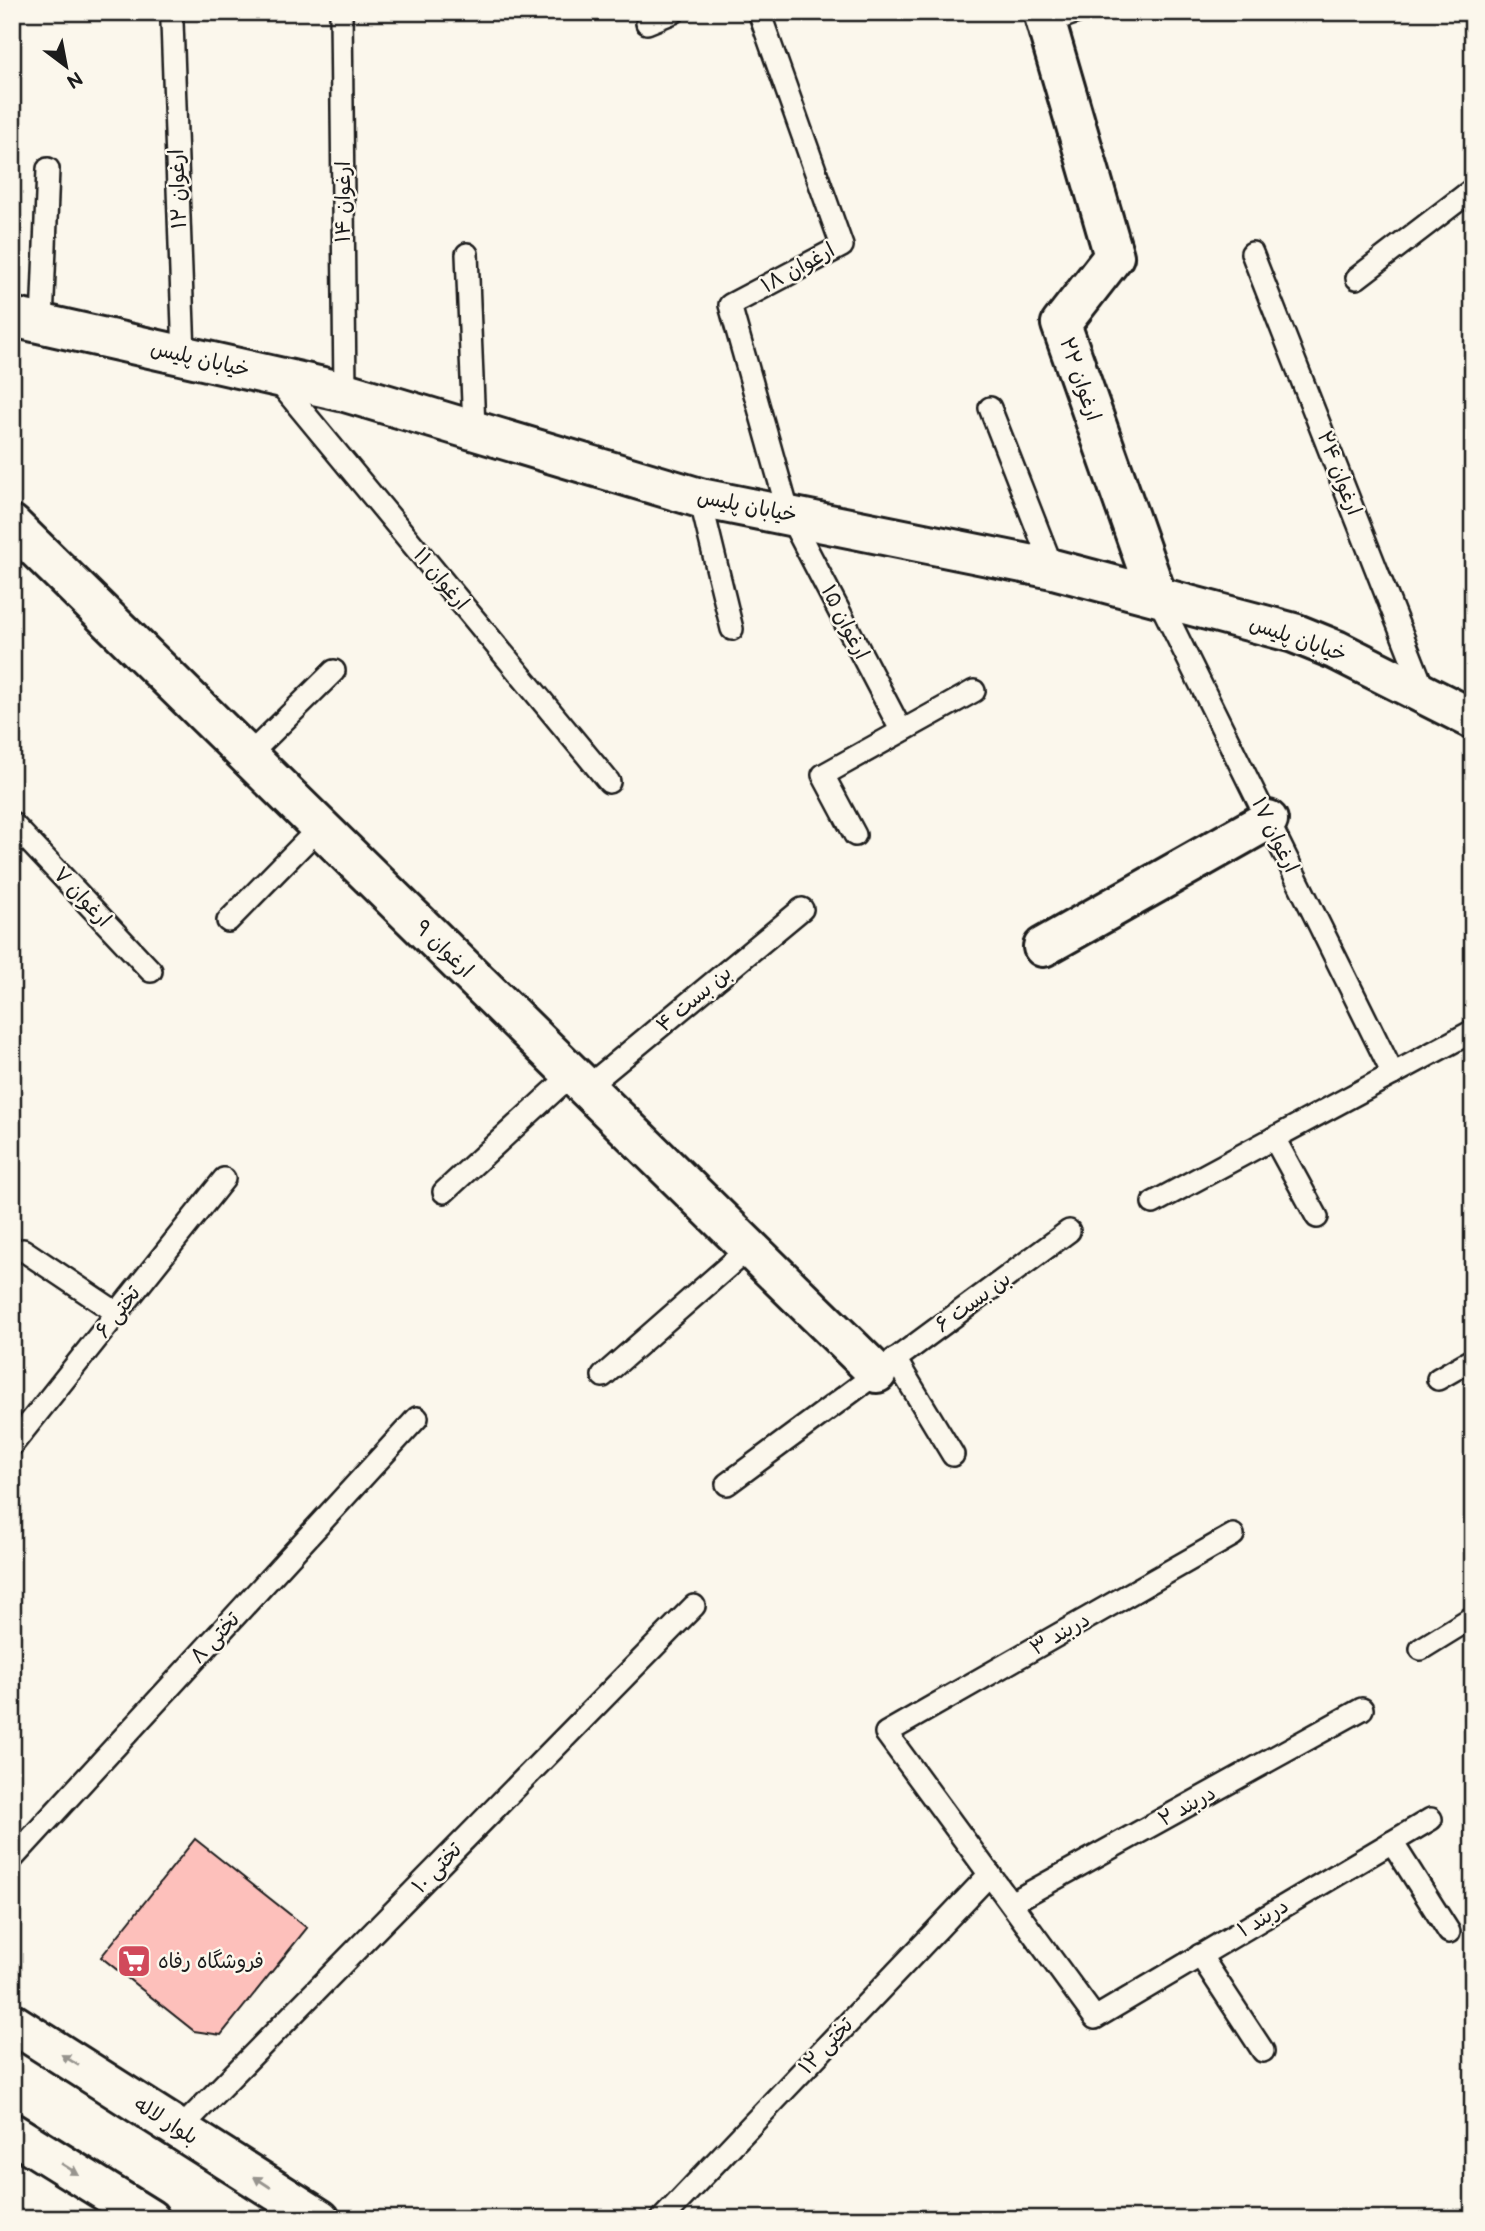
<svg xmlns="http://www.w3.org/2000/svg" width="1485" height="2231" viewBox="0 0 1485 2231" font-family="'Balsamiq Sans','Playpen Sans Arabic',sans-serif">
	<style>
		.building { fill: #fdc0bb; stroke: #1c1c1c; stroke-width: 2 }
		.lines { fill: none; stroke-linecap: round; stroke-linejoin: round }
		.service-casing { stroke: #1c1c1c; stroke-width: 26 }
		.minor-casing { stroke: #1c1c1c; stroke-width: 44 }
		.tertiary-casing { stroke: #1c1c1c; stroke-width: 44 }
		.service { stroke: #fbf7ec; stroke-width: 21 }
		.minor { stroke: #fbf7ec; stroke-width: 38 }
		.tertiary { stroke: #fbf7ec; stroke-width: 38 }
		.oneway { fill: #97948e }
		.labels { text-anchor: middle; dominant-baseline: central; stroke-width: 5; stroke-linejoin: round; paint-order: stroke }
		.street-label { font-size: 21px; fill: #1c1c1c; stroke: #fbf7ec }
		.poi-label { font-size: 21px; fill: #1c1c1c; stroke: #fbf7ec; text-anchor: start }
	</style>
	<rect width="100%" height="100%" fill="#fbf7ec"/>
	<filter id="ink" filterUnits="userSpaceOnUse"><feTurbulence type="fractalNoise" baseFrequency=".0143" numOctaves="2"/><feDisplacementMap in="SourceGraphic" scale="14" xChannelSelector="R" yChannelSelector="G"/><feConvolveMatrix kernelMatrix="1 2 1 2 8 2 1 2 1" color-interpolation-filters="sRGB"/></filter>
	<g filter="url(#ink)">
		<path class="building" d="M 195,1839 L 307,1928 L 221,2035 L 194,2031 L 101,1957 Z"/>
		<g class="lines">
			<g class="service-casing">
				<g id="service">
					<path d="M 341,12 L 345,392"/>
					<path d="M 759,12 L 842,246 L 730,305 L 789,515 L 901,730"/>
					<path d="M 172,22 L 184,355"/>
					<path d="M 647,23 L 674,12"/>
					<path d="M 1046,23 L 1077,12"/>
					<path d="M 1252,253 L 1425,693"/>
					<path d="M 467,254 L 474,428"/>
					<path d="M 1357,278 L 1473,189"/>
					<path d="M 42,324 L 48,169"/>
					<path d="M 276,379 L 609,782"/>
					<path d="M 990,408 L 1053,569"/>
					<path d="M 700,498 L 732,629"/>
					<path d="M 1157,596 L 1393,1074"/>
					<path d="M 248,756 L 334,671"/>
					<path d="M 12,823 L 151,971"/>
					<path d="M 855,835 L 823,775 L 974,691"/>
					<path d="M 228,921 L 320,827"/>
					<path d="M 586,1088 L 802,909"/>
					<path d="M 1274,1138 L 1317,1217"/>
					<path d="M 444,1192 L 572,1074"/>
					<path d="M 1153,1203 L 1473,1031"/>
					<path d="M 23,1250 L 117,1313"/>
					<path d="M 895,1359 L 953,1455"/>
					<path d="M 603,1376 L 749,1248"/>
					<path d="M 1438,1379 L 1473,1359"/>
					<path d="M 12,1445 L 224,1179"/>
					<path d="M 727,1484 L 1069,1231"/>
					<path d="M 1233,1535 L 886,1733 L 1095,2018 L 1431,1819"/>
					<path d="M 1421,1649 L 1473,1617"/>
					<path d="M 1392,1842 L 1449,1932"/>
					<path d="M 12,1859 L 417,1418"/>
					<path d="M 1011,1903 L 1362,1709"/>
					<path d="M 1200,1955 L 1263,2051"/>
					<path d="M 180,2129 L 694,1606"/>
					<path d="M 662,2219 L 990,1874"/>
				</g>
			</g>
			<g class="minor-casing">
				<g id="minor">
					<path d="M 1043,12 L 1114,256 L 1061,324 L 1157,596"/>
					<path d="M 12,317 L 345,392 L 700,498 L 1053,569 L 1294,633 L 1336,650 L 1473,719"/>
					<path d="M 12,525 L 877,1373"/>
					<path d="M 1043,947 L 1268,820"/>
				</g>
			</g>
			<g class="tertiary-casing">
				<g id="tertiary">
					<path d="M 12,2023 L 320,2219"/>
					<path d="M 12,2133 L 150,2219"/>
				</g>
			</g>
			<use href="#service" class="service"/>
			<use href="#minor" class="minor"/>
			<use href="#tertiary" class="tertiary"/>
		</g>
		<defs><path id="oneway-solid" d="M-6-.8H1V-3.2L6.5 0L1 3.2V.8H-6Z" transform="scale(1.75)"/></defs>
		<g class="oneway">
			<use href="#oneway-solid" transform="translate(70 2060) rotate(-148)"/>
			<use href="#oneway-solid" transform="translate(70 2169) rotate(32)"/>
			<use href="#oneway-solid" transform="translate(262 2182) rotate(-147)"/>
		</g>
	</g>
	<defs>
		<g id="supermarket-square" transform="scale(1.75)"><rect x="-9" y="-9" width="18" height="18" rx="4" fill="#d1495b" stroke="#fbf7ec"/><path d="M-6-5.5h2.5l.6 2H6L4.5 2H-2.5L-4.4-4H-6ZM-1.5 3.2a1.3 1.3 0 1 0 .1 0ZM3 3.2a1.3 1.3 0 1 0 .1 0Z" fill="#fff"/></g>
	</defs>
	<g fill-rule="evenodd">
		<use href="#supermarket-square" x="134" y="1961"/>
	</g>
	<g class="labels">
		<g class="street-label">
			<text transform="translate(178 189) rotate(-92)">ارغوان ۱۲</text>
			<text transform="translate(343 202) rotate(-90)">ارغوان ۱۴</text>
			<text transform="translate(798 268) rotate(-29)">ارغوان ۱۸</text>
			<text transform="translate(200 359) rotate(13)">خیابان پلیس</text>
			<text transform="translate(1080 379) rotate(71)">ارغوان ۲۲</text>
			<text transform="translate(1339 473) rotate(69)">ارغوان ۲۴</text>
			<text transform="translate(747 506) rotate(11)">خیابان پلیس</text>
			<text transform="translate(441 579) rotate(50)">ارغوان ۱۱</text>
			<text transform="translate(845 622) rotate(63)">ارغوان ۱۵</text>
			<text transform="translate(1298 639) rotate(19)">خیابان پلیس</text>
			<text transform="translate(1275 835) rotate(64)">ارغوان ۱۷</text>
			<text transform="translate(82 897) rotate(47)">ارغوان ۷</text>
			<text transform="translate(444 949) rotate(44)">ارغوان ۹</text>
			<text transform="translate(694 999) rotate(-40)">بن بست ۴</text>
			<text transform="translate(973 1302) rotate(-36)">بن بست ۶</text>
			<text transform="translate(118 1312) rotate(-52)">تختی ۶</text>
			<text transform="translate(1060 1634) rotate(-30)">دربند ۳</text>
			<text transform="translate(215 1638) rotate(-47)">تختی ۸</text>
			<text transform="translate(1187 1806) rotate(-29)">دربند ۲</text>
			<text transform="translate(437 1868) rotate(-46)">تختی ۱۰</text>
			<text transform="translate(1263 1918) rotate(-31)">دربند ۱</text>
			<text transform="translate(826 2046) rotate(-47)">تختی ۱۲</text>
			<text transform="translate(166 2121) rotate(32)">بلوار لاله</text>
		</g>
		<g class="poi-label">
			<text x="158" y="1961">فروشگاه رفاه</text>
		</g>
	</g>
	<rect width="1485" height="2231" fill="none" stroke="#fbf7ec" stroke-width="42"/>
	<rect x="21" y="21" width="1443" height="2189" fill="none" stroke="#1c1c1c" stroke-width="2.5" filter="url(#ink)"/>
	<g transform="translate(66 66) rotate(148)" stroke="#fbf7ec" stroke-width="5" paint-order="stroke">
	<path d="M0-5L12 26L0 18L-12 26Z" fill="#1c1c1c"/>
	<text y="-10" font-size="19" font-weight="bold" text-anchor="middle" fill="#1c1c1c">N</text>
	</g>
</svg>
